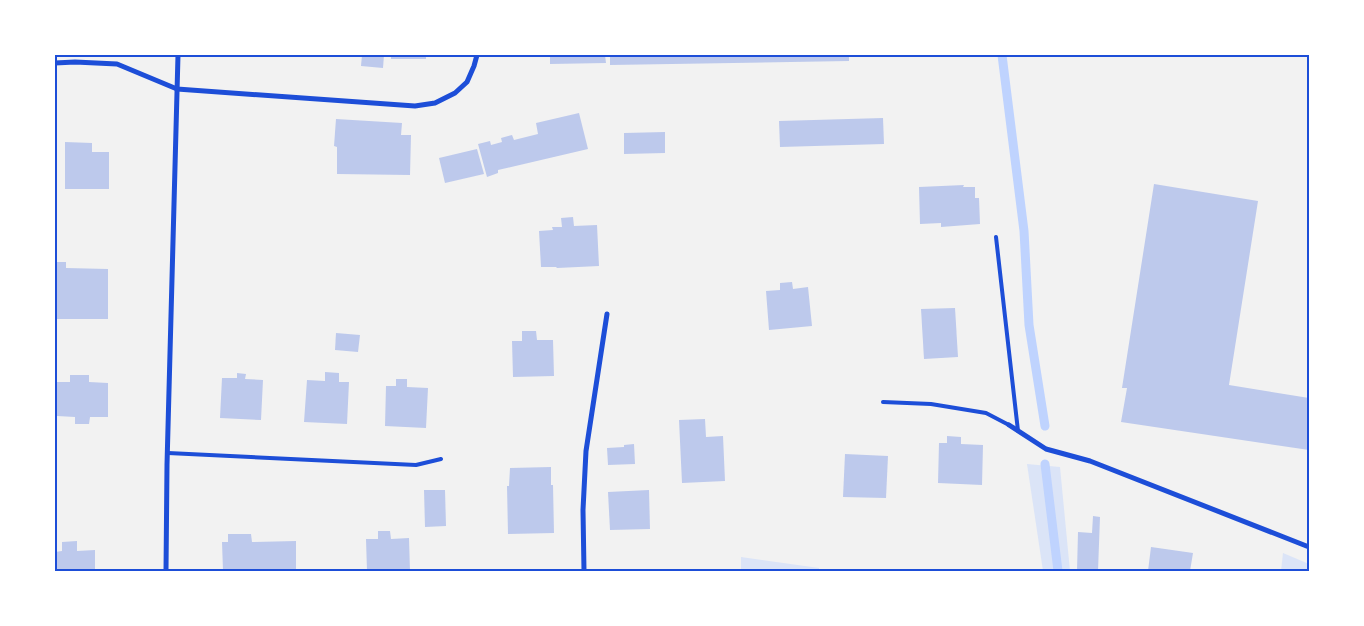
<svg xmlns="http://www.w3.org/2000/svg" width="1364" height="626" viewBox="0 0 1364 626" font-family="'Exo 2',sans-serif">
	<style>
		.green { fill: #dbe4f7 }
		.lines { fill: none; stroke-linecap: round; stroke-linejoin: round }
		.stream { stroke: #bfd3fe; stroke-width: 9 }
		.building { fill: #bdc9ec }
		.service { stroke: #1d4ed8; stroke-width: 4 }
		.minor { stroke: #1d4ed8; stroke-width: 5 }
		.neatline { fill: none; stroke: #1d4ed8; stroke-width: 2 }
	</style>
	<rect width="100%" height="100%" fill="#f2f2f2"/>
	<g class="green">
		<path d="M 1027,464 L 1060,467 L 1070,571 L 1043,571 Z"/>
		<path d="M 1283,553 L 1309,564 L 1309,571 L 1281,571 Z"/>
		<path d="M 741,557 L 819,568 L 819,571 L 741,571 Z"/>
	</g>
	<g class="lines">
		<g class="stream">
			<path d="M 1002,55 L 1024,231 L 1029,325 L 1045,426"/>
			<path d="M 1045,464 L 1058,571"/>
		</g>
	</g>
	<g class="building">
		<path d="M 362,55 L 384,55 L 383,68 L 361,66 Z"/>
		<rect x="391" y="55" width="35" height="4"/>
		<path d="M 550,55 L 605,55 L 606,63 L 550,64 Z"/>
		<path d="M 610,55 L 849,55 L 849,61 L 610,65 Z"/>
		<path d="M 579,113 L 588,149 L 498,170 L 498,173 L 487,177 L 478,144 L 490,141 L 491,145 L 502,142 L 501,138 L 512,135 L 514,140 L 538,134 L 536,123 Z"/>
		<path d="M 883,118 L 884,144 L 780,147 L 779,121 Z"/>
		<path d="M 336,119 L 402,123 L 401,135 L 411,135 L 410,175 L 337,174 L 337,147 L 334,146 Z"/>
		<path d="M 665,132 L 665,153 L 624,154 L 624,133 Z"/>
		<path d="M 65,142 L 92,143 L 92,152 L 109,152 L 109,189 L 65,189 Z"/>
		<path d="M 477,149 L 484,174 L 445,183 L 439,158 Z"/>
		<path d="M 1154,184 L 1258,201 L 1229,385 L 1309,398 L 1309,450 L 1121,422 L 1127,388 L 1122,388 Z"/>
		<path d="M 964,185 L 963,187 L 975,187 L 975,198 L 979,198 L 980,224 L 941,227 L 941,223 L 920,224 L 919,187 Z"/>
		<path d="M 573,217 L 574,226 L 597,225 L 599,266 L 557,268 L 556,267 L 541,267 L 539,231 L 553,230 L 552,227 L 562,227 L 561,218 Z"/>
		<path d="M 55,262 L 66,262 L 66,268 L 108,269 L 108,319 L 55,319 Z"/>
		<path d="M 792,282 L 793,289 L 808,287 L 812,326 L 769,330 L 766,291 L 780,290 L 780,283 Z"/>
		<path d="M 955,308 L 958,357 L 924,359 L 921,309 Z"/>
		<path d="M 522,331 L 536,331 L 537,340 L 553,340 L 554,376 L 513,377 L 512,341 L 522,341 Z"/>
		<path d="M 336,333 L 360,335 L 358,352 L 335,350 Z"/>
		<path d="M 325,372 L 339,373 L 339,382 L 349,382 L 347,424 L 304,422 L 307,380 L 325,381 Z"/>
		<path d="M 237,373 L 246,374 L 245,379 L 263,380 L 261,420 L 220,418 L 222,378 L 237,378 Z"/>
		<path d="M 70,375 L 89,375 L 89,382 L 108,383 L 108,417 L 90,417 L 89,424 L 75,424 L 75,417 L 57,416 L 57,382 L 70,382 Z"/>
		<path d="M 396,379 L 407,379 L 407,387 L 428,388 L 426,428 L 385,426 L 386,386 L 396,386 Z"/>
		<path d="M 705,419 L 706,437 L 723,436 L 725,481 L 682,483 L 679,420 Z"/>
		<path d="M 947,436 L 961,437 L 961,444 L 983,445 L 982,485 L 938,483 L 939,443 L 947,443 Z"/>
		<path d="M 634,444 L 635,464 L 608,465 L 607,448 L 624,447 L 624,445 Z"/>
		<path d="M 845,454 L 888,456 L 886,498 L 843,497 Z"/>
		<path d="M 551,467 L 551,485 L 553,485 L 554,533 L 508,534 L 507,486 L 509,486 L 510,468 Z"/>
		<path d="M 424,490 L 445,490 L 446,526 L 425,527 Z"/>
		<path d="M 649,490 L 650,529 L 610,530 L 608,492 Z"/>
		<path d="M 1093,516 L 1100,517 L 1098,571 L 1077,571 L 1078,532 L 1092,533 Z"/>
		<path d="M 378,531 L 390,531 L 391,539 L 409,538 L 410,571 L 367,571 L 366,539 L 378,539 Z"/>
		<path d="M 228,534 L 251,534 L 252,542 L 296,541 L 296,571 L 223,571 L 222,542 L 228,542 Z"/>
		<path d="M 77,541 L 77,551 L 95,550 L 95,571 L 55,571 L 55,552 L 62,551 L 62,542 Z"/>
		<path d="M 1151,547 L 1193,553 L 1190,571 L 1148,571 Z"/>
	</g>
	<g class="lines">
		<g class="service">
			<path d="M 996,237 L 1018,431"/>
			<path d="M 883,402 L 931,404 L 986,413 L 1009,425"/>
			<path d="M 168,453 L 416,465 L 441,459"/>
		</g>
		<g class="minor">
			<path d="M 55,63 L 75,62 L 117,64 L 177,89 L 415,106 L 435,103 L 455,93 L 467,82 L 474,66 L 477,55"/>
			<path d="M 1009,425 L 1046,449 L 1090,461 L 1309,547"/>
			<path d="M 166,571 L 167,465 L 178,55"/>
			<path d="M 584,571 L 583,510 L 586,451 L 607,314"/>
		</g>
	</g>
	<rect width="1364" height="626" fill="none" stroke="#ffffff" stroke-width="112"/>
	<rect x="56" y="56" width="1252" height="514" class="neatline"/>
</svg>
